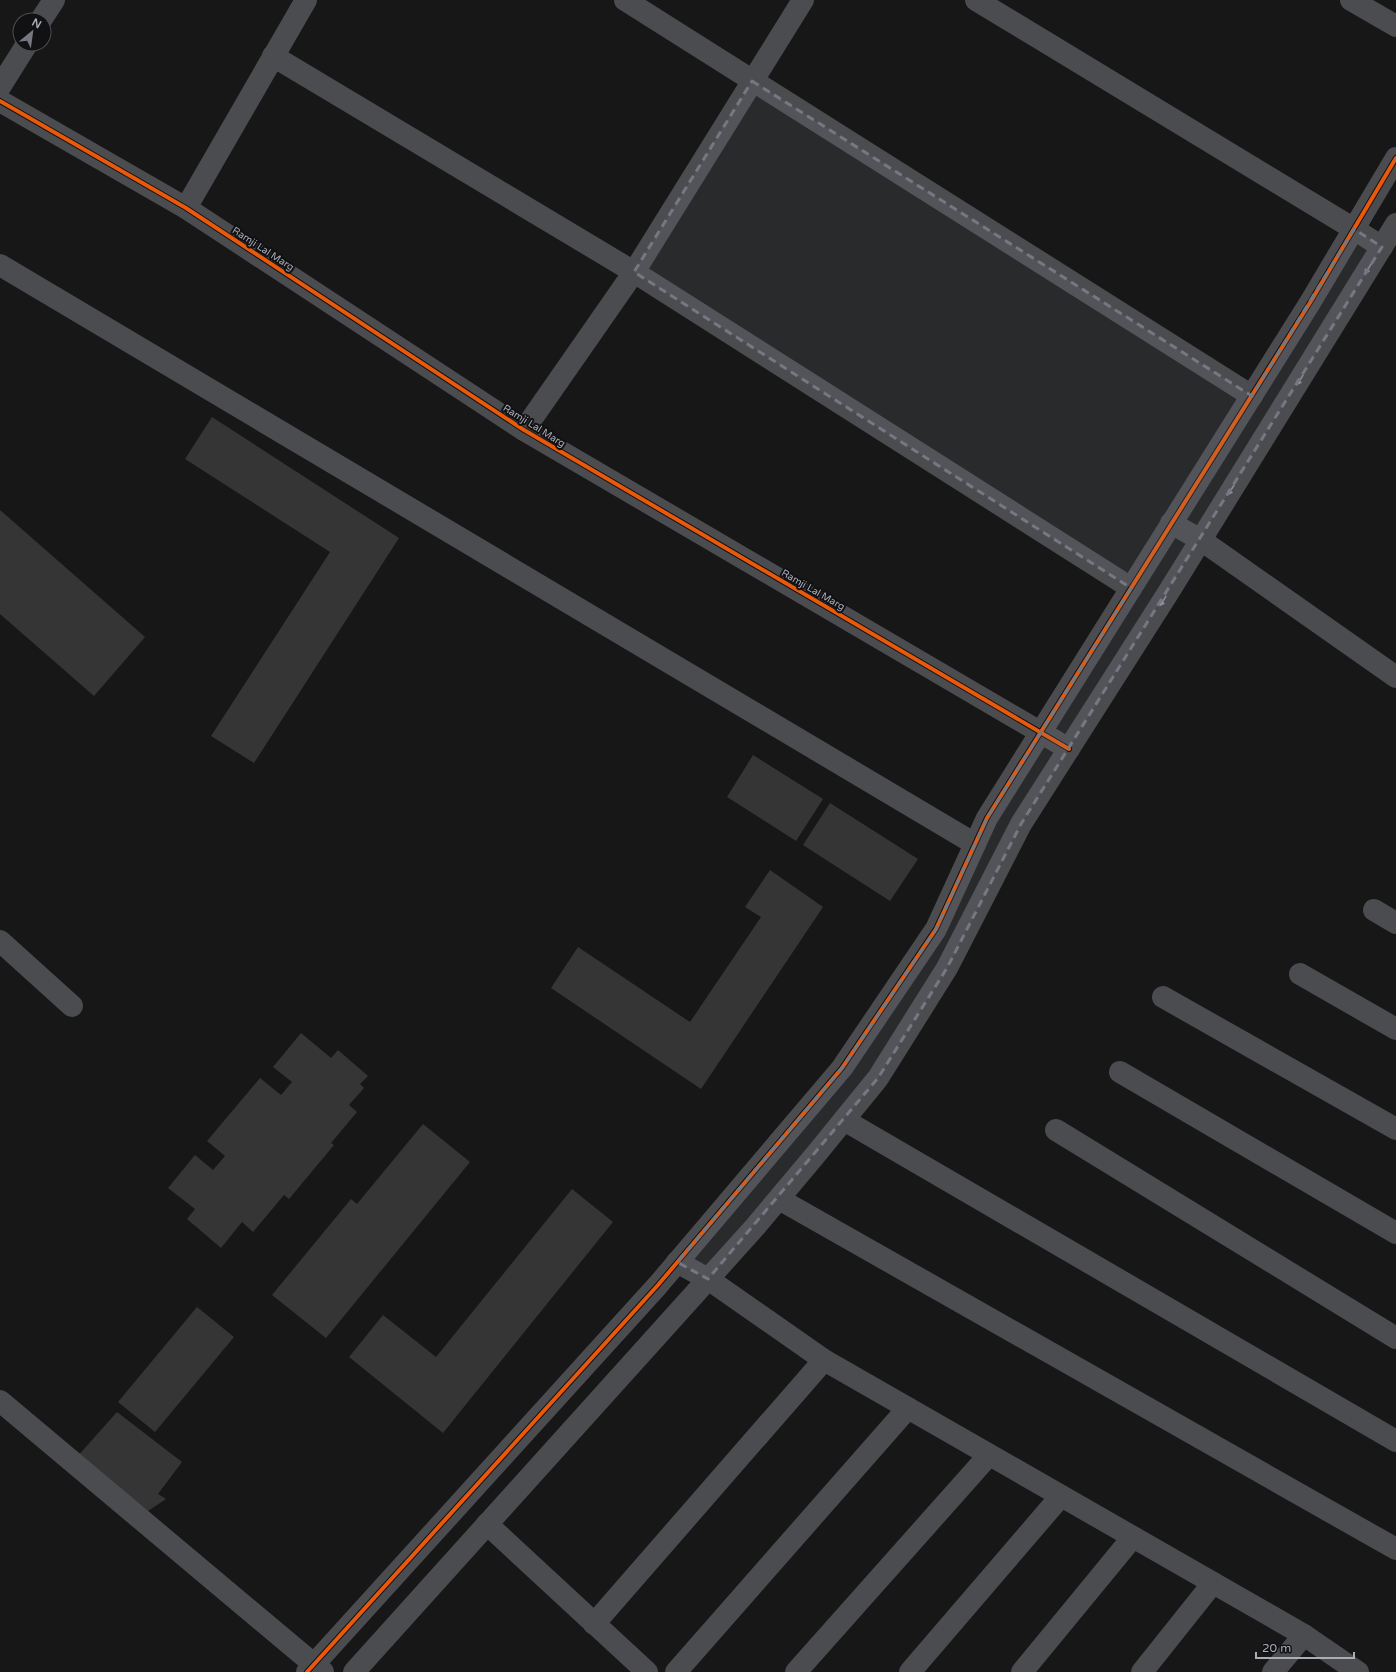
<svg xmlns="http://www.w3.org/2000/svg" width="1396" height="1672" viewBox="0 0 1396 1672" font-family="'Varela Round',sans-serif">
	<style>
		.building { fill: #353536 }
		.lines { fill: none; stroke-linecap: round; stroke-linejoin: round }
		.minor { stroke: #4b4c50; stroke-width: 22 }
		.cycleway-casing { stroke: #111113; stroke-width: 6 }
		.cycleway { stroke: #e8590c; stroke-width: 4 }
		.oneway { fill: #8c9099 }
		.marked { fill: #757880; fill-opacity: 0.2; stroke: #757880; stroke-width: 3; stroke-dasharray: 8 5; stroke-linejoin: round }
		.labels { text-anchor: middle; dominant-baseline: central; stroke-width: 4; stroke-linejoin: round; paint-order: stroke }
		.street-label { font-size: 10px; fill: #a8adb8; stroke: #111113 }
	</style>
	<rect width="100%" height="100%" fill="#171717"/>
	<g class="building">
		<path d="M 212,417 L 399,538 L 254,763 L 211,736 L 330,552 L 185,459 Z"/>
		<path d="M 0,510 L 145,637 L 94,696 L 0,614 Z"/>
		<path d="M 753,755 L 823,799 L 796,841 L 727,797 Z"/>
		<path d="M 830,803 L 918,859 L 890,901 L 803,845 Z"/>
		<path d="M 770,870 L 823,907 L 701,1089 L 551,988 L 578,947 L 690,1022 L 761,917 L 745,907 Z"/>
		<path d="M 301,1033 L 331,1058 L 338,1050 L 368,1076 L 360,1084 L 364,1088 L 349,1105 L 357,1112 L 331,1143 L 334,1145 L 289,1199 L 284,1195 L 253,1232 L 242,1222 L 221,1248 L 187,1219 L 195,1209 L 168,1188 L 195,1155 L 213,1170 L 225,1156 L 207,1141 L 260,1078 L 281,1095 L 292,1082 L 273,1067 Z"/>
		<path d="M 423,1124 L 470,1162 L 326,1338 L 272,1295 L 351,1199 L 357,1204 Z"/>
		<path d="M 572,1189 L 613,1222 L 443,1433 L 349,1357 L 383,1315 L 436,1357 Z"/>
		<path d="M 197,1307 L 234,1337 L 155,1432 L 118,1402 Z"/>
		<path d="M 117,1412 L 182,1462 L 158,1494 L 166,1499 L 148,1511 L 76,1458 Z"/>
	</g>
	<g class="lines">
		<g class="minor">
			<path d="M 625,0 L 1252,396"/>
			<path d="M 976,0 L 1354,229 L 1382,247"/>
			<path d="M 1351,0 L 1396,26"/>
			<path d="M 41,20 L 54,0"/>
			<path d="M 273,56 L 634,272 L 1131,588"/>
			<path d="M 0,87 L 27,44"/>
			<path d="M 0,101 L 186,208 L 524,430 L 1069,749"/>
			<path d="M 186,208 L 306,0"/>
			<path d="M 0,265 L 975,844"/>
			<path d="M 524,430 L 634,272 L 803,0"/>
			<path d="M 1171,523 L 1201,540 L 1396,677"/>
			<path d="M 1374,910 L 1396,923"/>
			<path d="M 0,941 L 72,1006"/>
			<path d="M 1300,974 L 1396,1029"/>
			<path d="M 1163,997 L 1396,1129"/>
			<path d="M 1120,1072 L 1396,1233"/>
			<path d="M 844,1120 L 1396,1441"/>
			<path d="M 1056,1130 L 1396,1338"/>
			<path d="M 779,1199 L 1396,1549"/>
			<path d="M 677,1262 L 708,1279 L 824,1360 L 1304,1635 L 1358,1672"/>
			<path d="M 0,1401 L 323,1672"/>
			<path d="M 487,1524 L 647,1672"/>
			<path d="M 594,1624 L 824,1360"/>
			<path d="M 307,1672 L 658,1285 L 842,1068 L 936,929 L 987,818 L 1311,301 L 1396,158"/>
			<path d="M 354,1672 L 755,1227 L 817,1153 L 878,1078 L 947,968 L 1021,824 L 1168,593 L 1396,224"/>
			<path d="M 676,1672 L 908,1408"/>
			<path d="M 796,1672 L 989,1455"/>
			<path d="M 910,1672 L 1061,1496"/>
			<path d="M 1022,1672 L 1133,1537"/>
			<path d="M 1142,1672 L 1213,1583"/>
			<path d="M 1273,1672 L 1304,1635"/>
		</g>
		<g class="cycleway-casing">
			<g id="cycleway">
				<path d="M 0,101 L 186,208 L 524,430 L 1069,749"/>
				<path d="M 307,1672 L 658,1285 L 842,1068 L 936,929 L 987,818 L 1311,301 L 1396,158"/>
			</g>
		</g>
		<use href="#cycleway" class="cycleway"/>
	</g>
	<defs><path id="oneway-solid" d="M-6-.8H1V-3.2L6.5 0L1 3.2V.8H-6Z"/></defs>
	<g class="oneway">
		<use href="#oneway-solid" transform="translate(1368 269) rotate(122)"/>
		<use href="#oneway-solid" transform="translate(1300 380) rotate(122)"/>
		<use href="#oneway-solid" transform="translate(1231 490) rotate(122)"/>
		<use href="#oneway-solid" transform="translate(1163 601) rotate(122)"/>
	</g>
	<path class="marked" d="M 752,81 L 1252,396 L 1354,229 L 1382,247 L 1021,824 L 947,968 L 878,1078 L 708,1279 L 677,1262 L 842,1068 L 936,929 L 987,818 L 1131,588 L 634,272 Z"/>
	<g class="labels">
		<g class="street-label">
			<text transform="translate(263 249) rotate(33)">Ramji Lal Marg</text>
			<text transform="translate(534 426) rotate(32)">Ramji Lal Marg</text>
			<text transform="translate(813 590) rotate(30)">Ramji Lal Marg</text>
		</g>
	</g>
	<g transform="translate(32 32) rotate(29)"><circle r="19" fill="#111113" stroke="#4d4f55"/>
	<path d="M0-3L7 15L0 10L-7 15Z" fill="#757880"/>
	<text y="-6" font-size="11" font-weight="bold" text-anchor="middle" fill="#a8adb8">N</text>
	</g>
	<path d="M1256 1652v6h98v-6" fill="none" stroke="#a8adb8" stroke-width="2"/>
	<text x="1262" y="1652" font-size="12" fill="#a8adb8" stroke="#111113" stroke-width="3" paint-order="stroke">20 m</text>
</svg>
